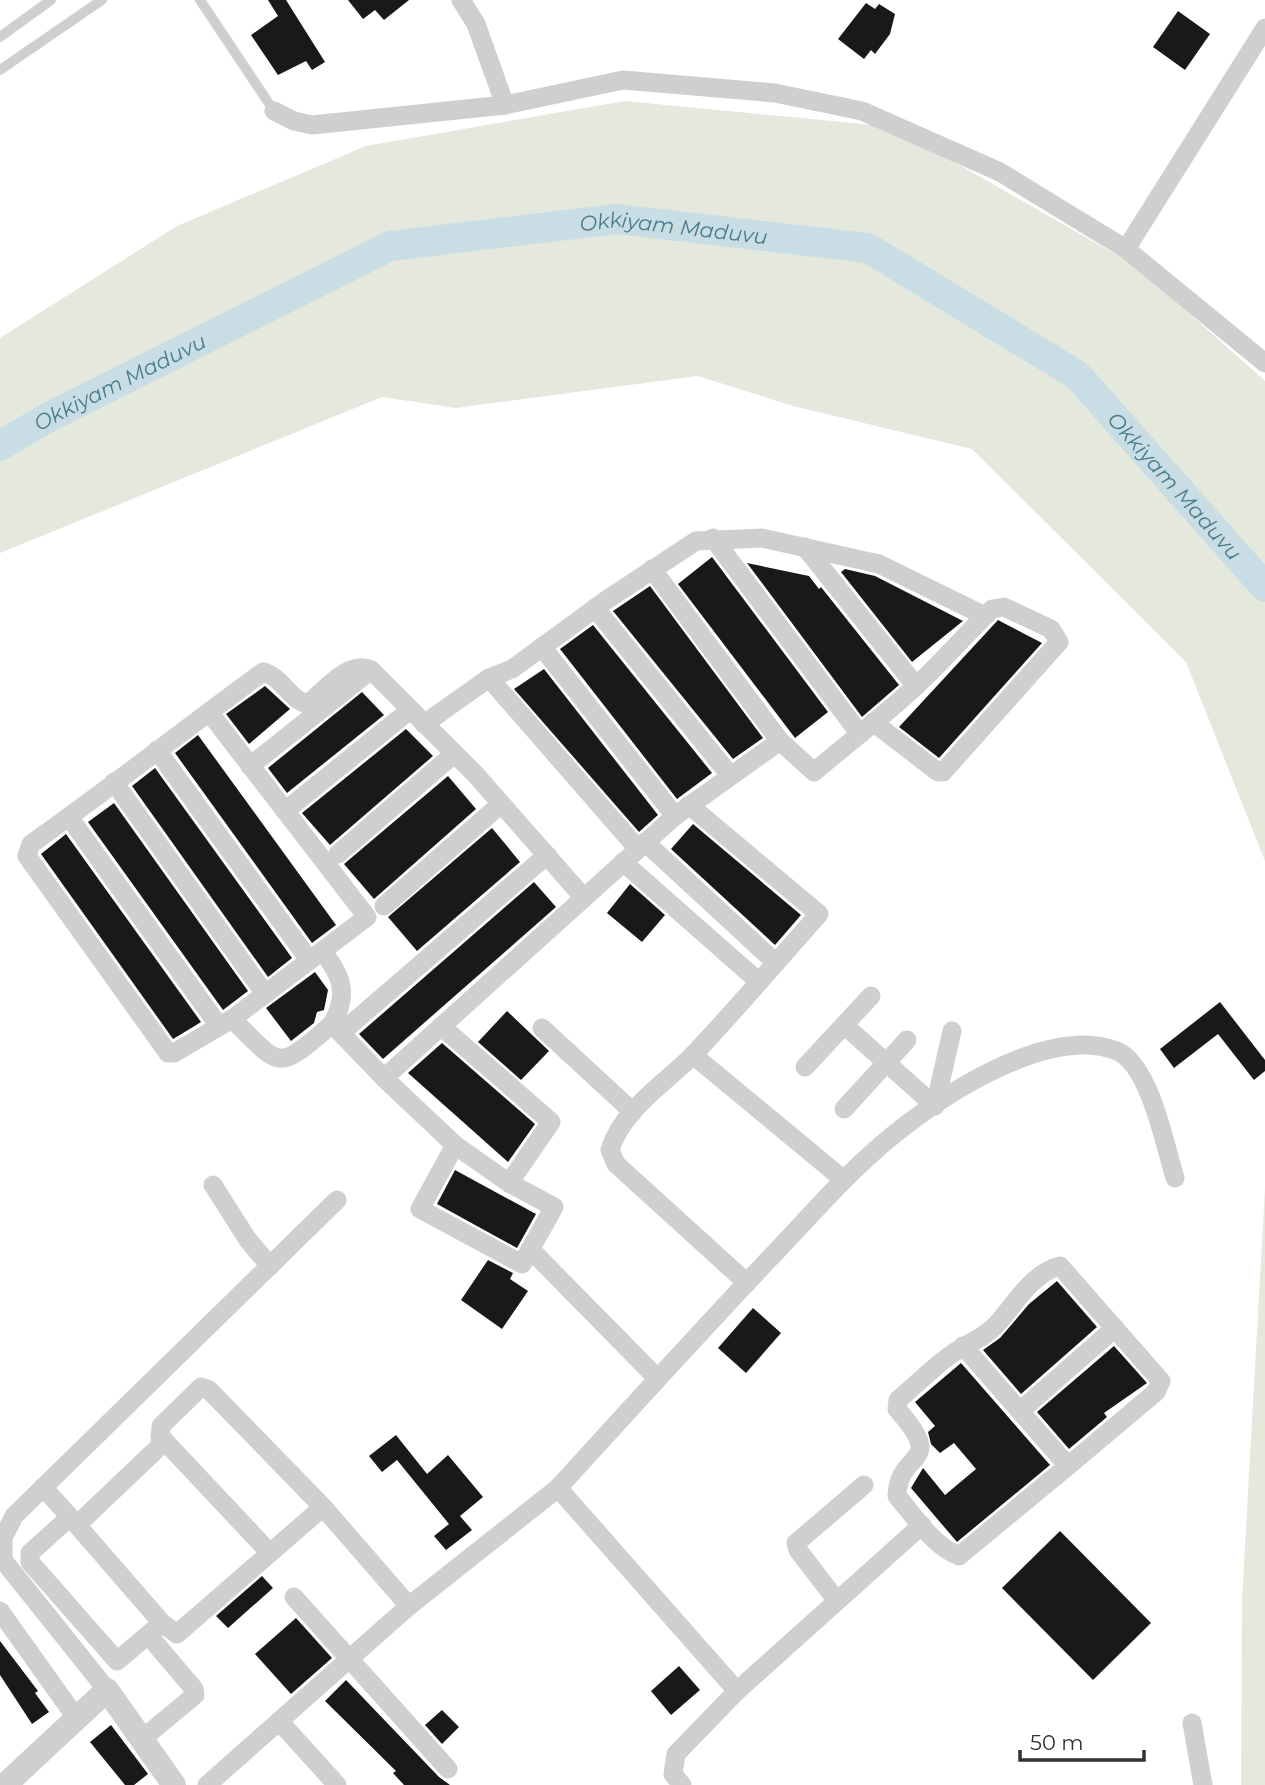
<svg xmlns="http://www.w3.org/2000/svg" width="1265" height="1785" viewBox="0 0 1265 1785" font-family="Montserrat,sans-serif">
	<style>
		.green { fill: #e4e8dd }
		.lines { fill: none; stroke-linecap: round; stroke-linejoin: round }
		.river { stroke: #c9dee4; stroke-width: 30 }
		.building { fill: #191919 }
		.service { stroke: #cfcfcf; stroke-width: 10 }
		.minor { stroke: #cfcfcf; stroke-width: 19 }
		.tertiary { stroke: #cfcfcf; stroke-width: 24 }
		.labels { text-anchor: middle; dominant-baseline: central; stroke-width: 7; stroke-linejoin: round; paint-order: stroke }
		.water-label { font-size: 21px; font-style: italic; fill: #497c8c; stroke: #fff }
	</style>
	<rect width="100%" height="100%" fill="#fff"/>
	<g class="green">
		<path d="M 625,101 L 893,127 L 1136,266 L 1265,381 L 1265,861 L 1186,662 L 972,449 L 793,406 L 698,376 L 456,408 L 382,397 L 0,553 L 0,338 L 177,226 L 366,146 Z"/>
		<path d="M 1265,1189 L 1265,1785 L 1241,1785 L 1242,1600 Z"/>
	</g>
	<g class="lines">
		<path class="river" id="s1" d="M 0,446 L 45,419 L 390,246 L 617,219 L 868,248 L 1077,375 L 1265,587"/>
	</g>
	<g class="building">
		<path d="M 268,0 L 286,0 L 325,62 L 312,70 L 306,61 L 278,75 L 251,35 L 278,16 Z"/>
		<path d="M 348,0 L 409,0 L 384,20 L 375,10 L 363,19 Z"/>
		<path d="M 866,3 L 875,9 L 879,4 L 895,14 L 890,34 L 875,54 L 871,50 L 864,59 L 838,39 Z"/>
		<path d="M 1178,11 L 1210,34 L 1185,70 L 1153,47 Z"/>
		<path d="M 712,557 L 828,712 L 795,738 L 678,584 Z"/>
		<path d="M 747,563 L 809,576 L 819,589 L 821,587 L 899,685 L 862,717 Z"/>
		<path d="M 845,569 L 875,576 L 963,621 L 912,662 L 841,572 Z"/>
		<path d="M 650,586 L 763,738 L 733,759 L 613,611 Z"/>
		<path d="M 998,620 L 1042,643 L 939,758 L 899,727 Z"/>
		<path d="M 593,625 L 712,773 L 677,799 L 560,649 Z"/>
		<path d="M 544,669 L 658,815 L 639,832 L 514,689 Z"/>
		<path d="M 265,686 L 290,709 L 249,744 L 226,714 Z"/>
		<path d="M 362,692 L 384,715 L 287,793 L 268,768 Z"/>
		<path d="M 406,729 L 433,756 L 330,845 L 302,813 Z"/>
		<path d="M 198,735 L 336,925 L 312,943 L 175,753 Z"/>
		<path d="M 155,768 L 292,958 L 268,977 L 132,786 Z"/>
		<path d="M 448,776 L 476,809 L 374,899 L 344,864 Z"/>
		<path d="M 114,803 L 248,991 L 223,1010 L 88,822 Z"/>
		<path d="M 693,824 L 801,915 L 775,945 L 671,849 Z"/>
		<path d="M 492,828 L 520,862 L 417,951 L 388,917 Z"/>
		<path d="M 66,834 L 201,1022 L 193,1027 L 173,1039 L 41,854 Z"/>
		<path d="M 534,882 L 556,907 L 383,1059 L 359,1034 Z"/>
		<path d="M 630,884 L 665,915 L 642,942 L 607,913 Z"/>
		<path d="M 315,972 L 328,990 L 324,1010 L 317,1012 L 314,1023 L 291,1041 L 266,1008 Z"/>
		<path d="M 1220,1002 L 1265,1060 L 1265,1071 L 1254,1080 L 1218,1034 L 1174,1068 L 1160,1049 Z"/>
		<path d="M 507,1011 L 549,1051 L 521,1080 L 478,1042 Z"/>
		<path d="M 442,1043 L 535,1124 L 508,1162 L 408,1073 Z"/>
		<path d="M 455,1170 L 536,1214 L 517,1248 L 437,1204 Z"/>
		<path d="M 488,1260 L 513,1273 L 510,1279 L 528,1291 L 502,1329 L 461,1300 Z"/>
		<path d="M 1057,1281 L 1097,1327 L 1021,1394 L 983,1350 L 1000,1338 L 1029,1304 Z"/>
		<path d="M 753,1308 L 781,1333 L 746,1373 L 718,1348 Z"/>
		<path d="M 1114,1346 L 1147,1383 L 1104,1413 L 1107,1417 L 1069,1449 L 1037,1412 Z"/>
		<path d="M 961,1363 L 1050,1465 L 957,1542 L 911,1488 L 923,1468 L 945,1495 L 976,1469 L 954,1443 L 940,1453 L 931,1444 L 928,1432 L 935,1426 L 915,1402 Z"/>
		<path d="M 396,1435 L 427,1474 L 448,1455 L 483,1497 L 460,1516 L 472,1530 L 446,1550 L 434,1536 L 449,1524 L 397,1460 L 382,1472 L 369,1456 Z"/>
		<path d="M 1060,1531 L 1151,1623 L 1093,1680 L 1002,1588 Z"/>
		<path d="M 262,1576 L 273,1588 L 228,1628 L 216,1616 Z"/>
		<path d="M 296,1618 L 332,1658 L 291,1694 L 255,1654 Z"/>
		<path d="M 0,1641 L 38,1691 L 35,1693 L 49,1712 L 32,1724 L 0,1675 Z"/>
		<path d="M 679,1666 L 700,1690 L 671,1715 L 651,1691 Z"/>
		<path d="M 346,1680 L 439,1777 L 450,1785 L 404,1785 L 393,1773 L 396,1771 L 325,1701 Z"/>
		<path d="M 442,1710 L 459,1727 L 442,1744 L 425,1725 Z"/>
		<path d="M 111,1725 L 148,1774 L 134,1785 L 125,1785 L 90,1742 Z"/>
	</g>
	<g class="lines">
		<g class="service">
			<path d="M 200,0 L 274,111"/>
			<path d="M 0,37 L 51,0"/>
			<path d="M 0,70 L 102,0"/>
		</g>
		<g class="minor">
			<path d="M 461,0 L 476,24 L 505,105"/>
			<path d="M 274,111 L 294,121 L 312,125 L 505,105 L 623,80 L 775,93 L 862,111 L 1000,172 L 1126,249 L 1265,363"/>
			<path d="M 1126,249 L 1265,28"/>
			<path d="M 713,538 L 859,733"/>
			<path d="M 805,547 L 916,686"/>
			<path d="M 652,569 L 780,741"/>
			<path d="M 595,608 L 729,774"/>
			<path d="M 542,647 L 675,816"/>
			<path d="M 489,678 L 638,849"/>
			<path d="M 209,712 L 367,917 L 232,1019 L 174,1053 L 168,1053 L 27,856 L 31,844 C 109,789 185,729 263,672 C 283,677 289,700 308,704 C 325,690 349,659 371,670 L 476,775 L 584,898"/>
			<path d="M 424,724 L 489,678 L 512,669 L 605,601 L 696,541 L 762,538 L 879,564 L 985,616"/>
			<path d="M 157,750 L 309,960"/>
			<path d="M 250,766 L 371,670"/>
			<path d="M 114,782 L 265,994"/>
			<path d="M 689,805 L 819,914 L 759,982"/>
			<path d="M 285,811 L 410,710"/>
			<path d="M 69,817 L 219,1026"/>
			<path d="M 645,842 L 776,963"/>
			<path d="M 338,854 L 454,754"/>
			<path d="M 623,862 L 759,982 C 737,1007 715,1032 692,1056 C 664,1084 622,1110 610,1150 L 616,1164 L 747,1283"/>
			<path d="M 384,906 L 501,804"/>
			<path d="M 322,951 C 342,975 349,995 332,1024"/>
			<path d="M 232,1019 C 283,1069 276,1072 332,1024 L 384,1078"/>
			<path d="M 844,1025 L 935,1106 L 952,1031"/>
			<path d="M 441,1026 L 551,1122 L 509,1183"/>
			<path d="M 542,1028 L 633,1112"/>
			<path d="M 341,1033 L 547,855"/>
			<path d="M 693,1055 L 844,1180"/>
			<path d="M 805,1067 L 871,996"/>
			<path d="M 844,1109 L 907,1040"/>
			<path d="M 455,1145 L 509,1183 L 554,1207 L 522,1264 L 420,1209 L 455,1145 L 384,1078 L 675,816 L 780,741 L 814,772 C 848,743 884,716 917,685 C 943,661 966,634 992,609 L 1004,607 L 1051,629 L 1059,642 L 943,772 L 938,772 L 873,722"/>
			<path d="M 213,1185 L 248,1240 L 270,1266"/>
			<path d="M 530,1249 L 657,1378"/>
			<path d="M 963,1346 L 1068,1466 L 959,1556 C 933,1546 915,1517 897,1496 C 898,1449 948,1467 897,1409 L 898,1400 C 916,1385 933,1367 952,1354 C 968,1342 982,1340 997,1324 C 1014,1305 1033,1272 1060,1266 L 1161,1381 L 1156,1392 L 1068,1466"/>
			<path d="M 1020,1411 L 1115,1328"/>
			<path d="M 160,1436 L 270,1553"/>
			<path d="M 43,1487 L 70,1517"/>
			<path d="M 323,1507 L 177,1634 L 162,1623 L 77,1525 L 160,1446 L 161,1426 L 201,1387 L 209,1390 L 323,1507 L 409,1606"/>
			<path d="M 77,1525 L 70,1517 L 30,1553 L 30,1562 L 117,1661 L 162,1623"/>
			<path d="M 294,1597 L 448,1769"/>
			<path d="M 837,1601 L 798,1550 L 796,1543 L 864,1485"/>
			<path d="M 0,1611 L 77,1719"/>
			<path d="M 107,1690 L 3,1560 L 3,1538 L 14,1516 L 337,1200"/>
			<path d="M 737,1691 L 558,1488 C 628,1411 698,1334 770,1258 C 814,1212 858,1160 910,1122 C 959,1085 1055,1026 1117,1051 C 1150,1065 1165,1146 1175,1178"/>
			<path d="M 279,1721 L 337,1785"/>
			<path d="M 1192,1723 L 1203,1785"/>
			<path d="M 141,1740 L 195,1695 L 194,1689 L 149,1636"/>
			<path d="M 207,1785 L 409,1606 L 558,1488"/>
			<path d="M 682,1785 L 673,1774 L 676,1754 L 737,1691 L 922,1525"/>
		</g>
		<path class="tertiary" d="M 5,1785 L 107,1690 L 174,1785"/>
	</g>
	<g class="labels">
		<g class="water-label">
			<text stroke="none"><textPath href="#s1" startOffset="724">Okkiyam Maduvu</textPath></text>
			<text stroke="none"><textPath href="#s1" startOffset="136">Okkiyam Maduvu</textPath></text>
			<text stroke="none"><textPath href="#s1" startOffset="1312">Okkiyam Maduvu</textPath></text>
		</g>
	</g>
	<path d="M1020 1750v10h124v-10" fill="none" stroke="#323232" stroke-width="3.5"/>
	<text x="1030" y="1750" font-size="21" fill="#323232" stroke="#ffffff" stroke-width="5" paint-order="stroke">50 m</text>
</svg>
